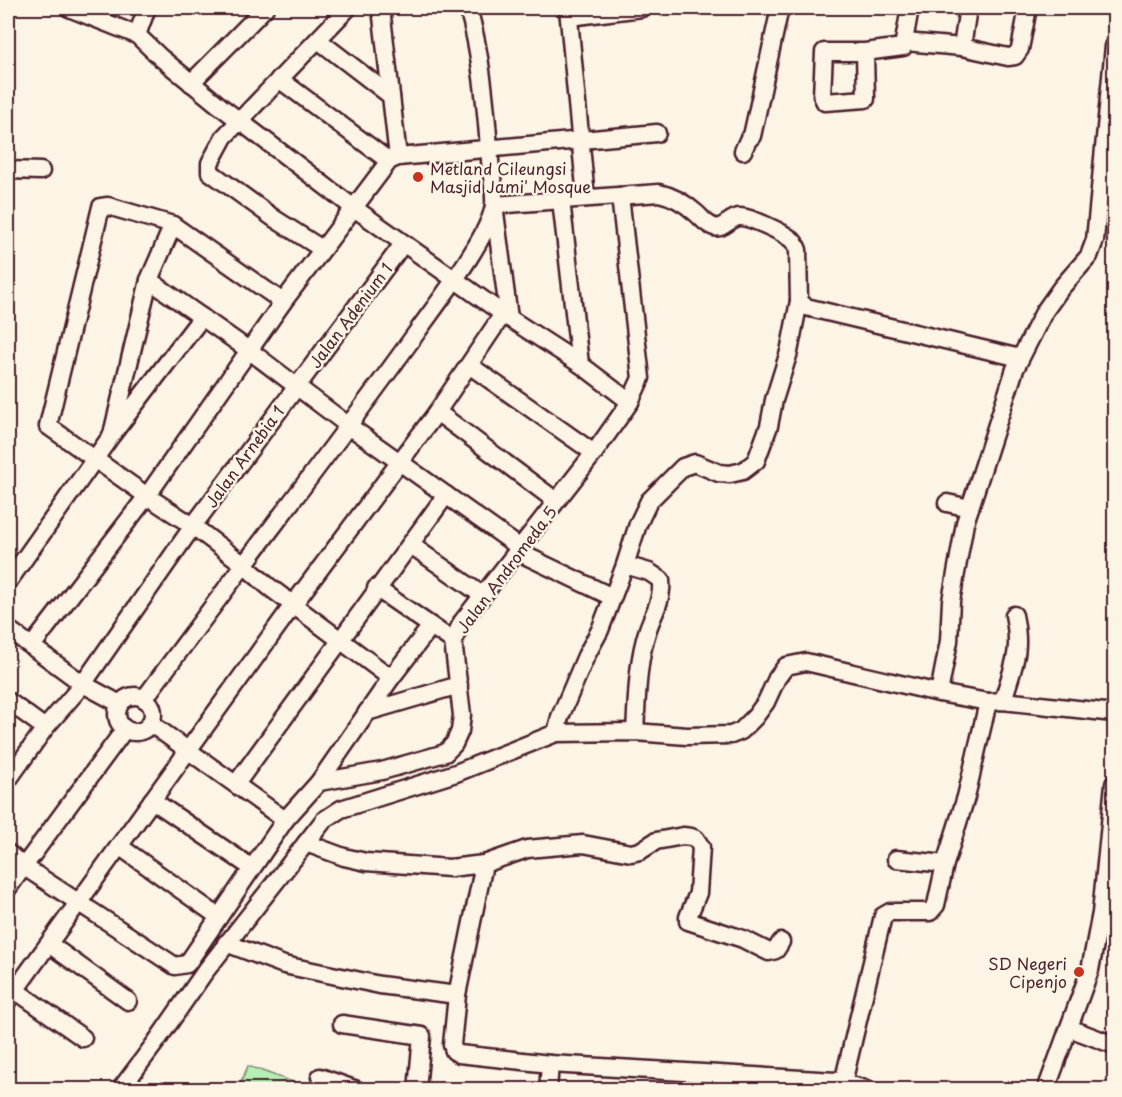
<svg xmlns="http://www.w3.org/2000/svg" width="1122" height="1097" viewBox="0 0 1122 1097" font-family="'Playpen Sans',sans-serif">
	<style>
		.grass { fill: #b4efb3; stroke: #7f876f; stroke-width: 1.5 }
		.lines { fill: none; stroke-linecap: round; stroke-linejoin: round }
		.minor-casing { stroke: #4a1f2b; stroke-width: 21 }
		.minor { stroke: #fcf5e5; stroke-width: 16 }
		.poi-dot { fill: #c8321e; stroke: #fcf5e5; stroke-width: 2 }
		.labels { text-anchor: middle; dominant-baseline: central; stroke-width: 5; stroke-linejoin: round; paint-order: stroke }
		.poi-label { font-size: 16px; fill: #4a1f2b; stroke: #fcf5e5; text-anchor: start }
		.street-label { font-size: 16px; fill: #4a1f2b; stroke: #fcf5e5 }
	</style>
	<rect width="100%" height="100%" fill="#fcf5e5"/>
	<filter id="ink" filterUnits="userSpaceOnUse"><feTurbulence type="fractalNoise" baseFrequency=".0167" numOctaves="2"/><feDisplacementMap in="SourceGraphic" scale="12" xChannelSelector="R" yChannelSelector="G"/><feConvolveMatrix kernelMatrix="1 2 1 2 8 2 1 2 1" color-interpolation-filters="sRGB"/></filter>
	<g filter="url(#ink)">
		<path class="grass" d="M 248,1066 L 296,1083 L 296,1089 L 238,1089 Z"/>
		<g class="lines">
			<g class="minor-casing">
				<g id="minor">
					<path d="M 69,8 L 137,35 L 161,58 L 220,106 L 354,208 L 509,318 L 580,364 L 630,402"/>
					<path d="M 381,8 L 398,157"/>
					<path d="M 568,8 L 586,198"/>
					<path d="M 569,17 L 642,8"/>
					<path d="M 137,35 L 147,8"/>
					<path d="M 318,40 L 391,96"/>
					<path d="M 905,42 L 962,47 L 1008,57 L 1015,56 L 1020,49 L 1028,8"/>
					<path d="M 962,47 L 968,8"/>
					<path d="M 865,52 L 824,52 L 822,96 L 825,102 L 866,99 L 865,52 L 903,47 L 910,8"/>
					<path d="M 279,79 L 389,161"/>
					<path d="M 191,83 L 265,8"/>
					<path d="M 743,151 L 748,140 L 752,136 L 780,8"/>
					<path d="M 8,170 L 41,171"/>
					<path d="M 561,200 L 580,364"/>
					<path d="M 322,249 L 275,219 L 210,172 L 210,163 L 224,137 L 348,8"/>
					<path d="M 149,280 L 250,351 L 349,426 L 519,547"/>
					<path d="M 283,302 L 173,225 L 108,206 L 101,207 L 48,426 L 147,496 L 193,526 L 243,564 L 268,586 L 391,678"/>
					<path d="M 509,318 L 494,205 L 659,193 C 673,196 685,203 696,213 C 702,218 705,224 714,227 C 723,230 730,218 739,217 C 749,216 782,232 791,239 C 795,242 796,245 798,250 L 799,301 L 806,307 L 1020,358"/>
					<path d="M 469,365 L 594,453"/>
					<path d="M 437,412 L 556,501"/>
					<path d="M 113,430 L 149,280 L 173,225"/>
					<path d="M 947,503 L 970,508"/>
					<path d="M 411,545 L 482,595"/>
					<path d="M 516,551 L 612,597"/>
					<path d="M 625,565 L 638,524 L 649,501 L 683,467 L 695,463 L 719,473 L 730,474 L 743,471 L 756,461 L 769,426 L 774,400 L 789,352 L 799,301"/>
					<path d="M 8,582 L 111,436 L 202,317"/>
					<path d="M 376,588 L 453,641"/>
					<path d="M 8,629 L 83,684 L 120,704"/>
					<path d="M 32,646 L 147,496 L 283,302 L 389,161 L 398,157 L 657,133"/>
					<path d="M 939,693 L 949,641 L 951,601 L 965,523 L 1015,369 L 1044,312 L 1061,288 L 1089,256 L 1095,240 L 1114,46"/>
					<circle cx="135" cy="714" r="18"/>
					<path d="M 144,699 C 234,576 328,456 417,332 C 436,305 490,236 494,205 C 495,191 491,174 490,160 C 486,109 482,56 468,8"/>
					<path d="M 8,701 L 45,728"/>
					<path d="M 1003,701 C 1013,665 1022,654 1014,615"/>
					<path d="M 367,712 L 459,685"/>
					<path d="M 150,723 L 285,820"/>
					<path d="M 556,733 L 560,717 L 586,656 L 600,630 L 625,565 L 649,572 L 661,580 C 663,599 654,612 648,629 C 637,662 637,699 635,732"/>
					<path d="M 8,780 L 45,728 L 83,684 L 193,526 L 403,244"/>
					<path d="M 319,782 L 382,771 L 445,753 L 454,744 L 460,731 L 462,715 L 453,641 L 462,622 L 594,453 L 630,402 L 641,378 L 620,196"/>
					<path d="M 236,784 L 446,495"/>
					<path d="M 152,800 L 252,868"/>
					<path d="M 306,843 L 344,857 L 366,862 L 450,868 L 484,864 L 527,849 L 583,844 L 631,853 L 640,851 L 656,841 L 683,836 L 691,837 L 696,839 L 701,847 L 698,893 L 688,917 L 688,921 L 743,939 L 769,952 L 776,950 L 781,942"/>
					<path d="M 119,846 L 219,917"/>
					<path d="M 8,853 L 23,866 L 175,966 L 187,964 L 285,820 L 319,782 L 391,678 L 431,626"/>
					<path d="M 896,859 L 945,864"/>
					<path d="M 484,864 L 457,995 L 452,1045 L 454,1051 L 459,1054 L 550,1064 L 836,1081 L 869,1090"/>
					<path d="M 8,888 L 125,729"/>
					<path d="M 226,943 L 284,965 L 380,985 L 457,995"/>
					<path d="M 49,944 L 128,1001"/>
					<path d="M 15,990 L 83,1038"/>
					<path d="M 8,1000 L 293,605 L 437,412 L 503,314"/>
					<path d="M 342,1024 L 422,1036 L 417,1090"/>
					<path d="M 1069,1028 L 1114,1045"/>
					<path d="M 320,1077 L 357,1090"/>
					<path d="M 843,1083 L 883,916 L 890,912 L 930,912 L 936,905 L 945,864 L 966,797 L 988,702"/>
					<path d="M 120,1090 L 156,1042 L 204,973 L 324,820 L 341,809 L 456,773 L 556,733 L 635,732 L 687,736 L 731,735 L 741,731 L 755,717 L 766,702 L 777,678 L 786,666 L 806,662 L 939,693 L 988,702 L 1003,701 L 1114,713"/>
					<path d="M 548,1090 L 550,1064"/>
					<path d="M 1046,1090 L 1090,970 L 1101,913 L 1114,784"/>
				</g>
			</g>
			<use href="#minor" class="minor"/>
		</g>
	</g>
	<g class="poi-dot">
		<circle cx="418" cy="177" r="6"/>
		<circle cx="1079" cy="972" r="6"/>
	</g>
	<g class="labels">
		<g class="poi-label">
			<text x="430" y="168">Metland Cileungsi<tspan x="430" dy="18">Masjid Jami' Mosque</tspan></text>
			<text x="1067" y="963" text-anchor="end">SD Negeri<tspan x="1067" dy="18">Cipenjo</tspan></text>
		</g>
		<g class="street-label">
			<text transform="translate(350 315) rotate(-53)">Jalan Adenium 1</text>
			<text transform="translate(244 456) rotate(-54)">Jalan Arnebia 1</text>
			<text transform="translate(506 569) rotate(-53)">Jalan Andromeda 5</text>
		</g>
	</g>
	<rect width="1122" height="1097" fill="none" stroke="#fcf5e5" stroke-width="30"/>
	<rect x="15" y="15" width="1092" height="1067" fill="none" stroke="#4a1f2b" stroke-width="2" filter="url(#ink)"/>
</svg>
